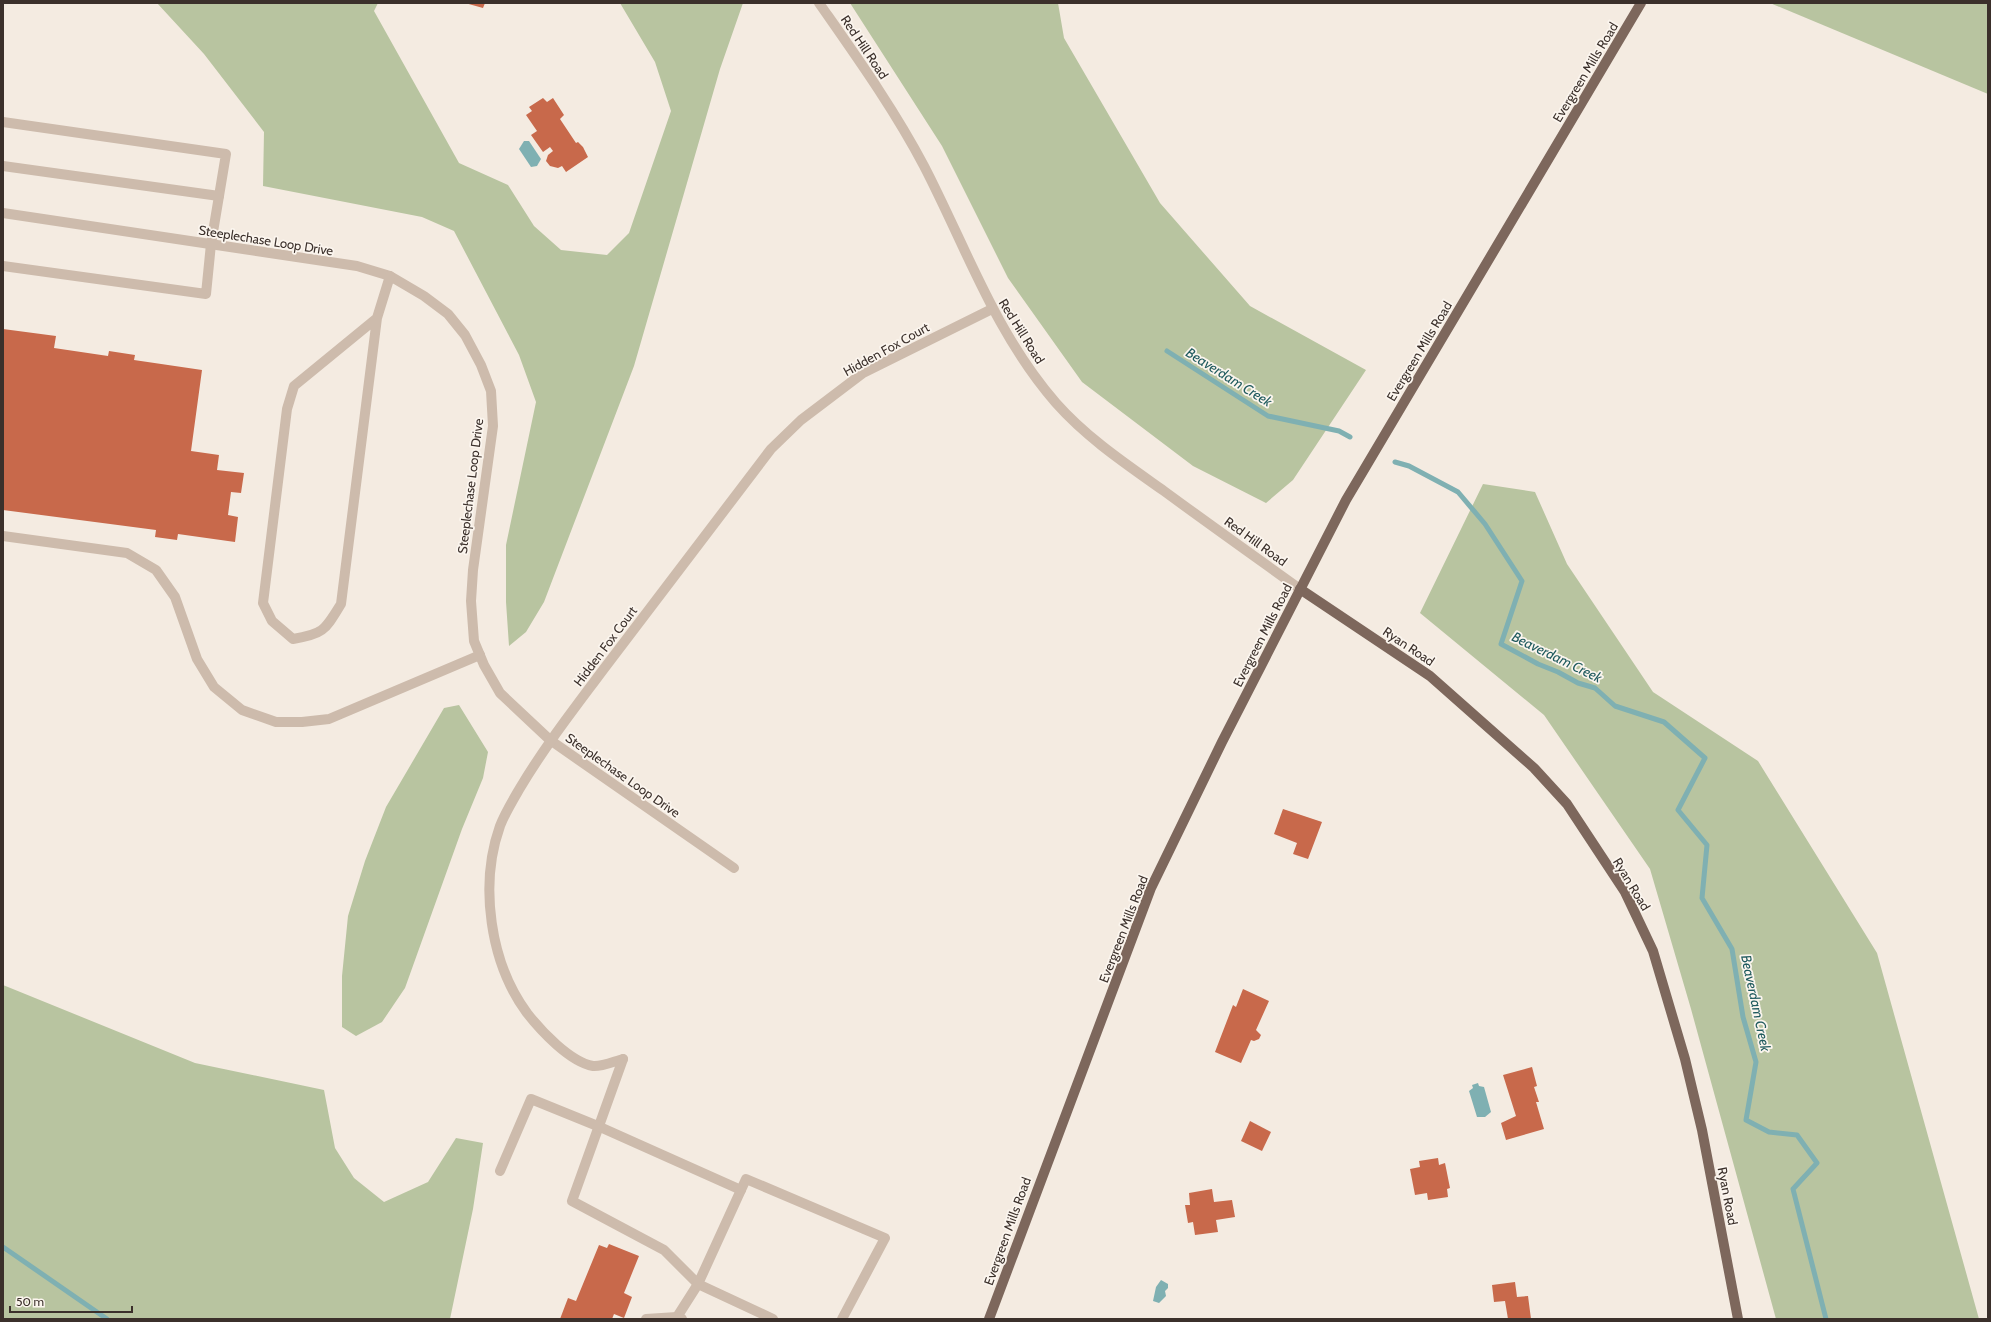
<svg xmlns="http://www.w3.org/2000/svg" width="1991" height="1322" viewBox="0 0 1991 1322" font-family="Cabin,sans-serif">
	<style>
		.green { fill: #b8c4a0 }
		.water { fill: #7fb0b2 }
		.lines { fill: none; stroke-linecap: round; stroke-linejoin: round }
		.stream { stroke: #7fb0b2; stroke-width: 5 }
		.building { fill: #c8694b }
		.minor { stroke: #cdbbac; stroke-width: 10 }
		.major { stroke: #7d675c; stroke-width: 10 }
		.labels { text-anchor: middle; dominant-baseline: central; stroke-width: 3.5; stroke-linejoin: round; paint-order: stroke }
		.street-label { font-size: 13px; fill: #3b302b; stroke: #fbf5ee }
		.water-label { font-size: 14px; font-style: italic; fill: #1f5a5e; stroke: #fbf5ee }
	</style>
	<rect width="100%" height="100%" fill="#f4ebe1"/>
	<g class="green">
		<path d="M 157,3 L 378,3 L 374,11 L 459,163 L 508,185 L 534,226 L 561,250 L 607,255 L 629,233 L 671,111 L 655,62 L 620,3 L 743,3 L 720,69 L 634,366 L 544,602 L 526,632 L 509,646 L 506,602 L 506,545 L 536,402 L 519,355 L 454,231 L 422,217 L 263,186 L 264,132 L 204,54 Z"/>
		<path d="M 850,3 L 1058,3 L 1064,38 L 1160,203 L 1250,306 L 1366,370 L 1293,480 L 1266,503 L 1193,466 L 1082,382 L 1008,278 L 942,146 Z"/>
		<path d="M 1770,3 L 1988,3 L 1988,94 Z"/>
		<path d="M 1483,484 L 1535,492 L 1567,564 L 1653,692 L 1758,761 L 1877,953 L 1979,1319 L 1776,1319 L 1691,1009 L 1650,869 L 1544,715 L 1420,613 Z"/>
		<path d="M 459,705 L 488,752 L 483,778 L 462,829 L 405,988 L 382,1022 L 356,1036 L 342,1027 L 342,976 L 348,916 L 365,861 L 386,807 L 444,708 Z"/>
		<path d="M 3,985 L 195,1063 L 324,1090 L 335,1148 L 354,1178 L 384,1202 L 428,1182 L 456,1138 L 483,1143 L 473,1209 L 450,1319 L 3,1319 Z"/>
	</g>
	<g class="water">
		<path d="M 524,141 L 529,141 L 541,159 L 537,166 L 531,167 L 519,149 Z"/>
		<path d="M 1478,1083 L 1479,1086 L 1484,1087 L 1491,1112 L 1485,1117 L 1477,1117 L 1469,1091 L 1473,1088 L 1472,1085 Z"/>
		<path d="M 1161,1280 L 1168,1284 L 1168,1288 L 1165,1291 L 1166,1296 L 1159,1303 L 1153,1301 L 1156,1287 Z"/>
	</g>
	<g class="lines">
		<g class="stream">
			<path d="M 1167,351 L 1268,416 L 1339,431 L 1350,437"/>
			<path d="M 1395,462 L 1409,466 L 1458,492 L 1485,524 L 1522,581 L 1501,644 L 1538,664 L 1558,672 L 1578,683 L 1595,688 L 1615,706 L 1664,722 L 1705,758 L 1678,810 L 1707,845 L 1702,898 L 1732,949 L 1743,1017 L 1756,1062 L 1746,1120 L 1769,1132 L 1797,1135 L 1817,1163 L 1793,1189 L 1826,1319"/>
			<path d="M 3,1247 L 107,1319"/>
		</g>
	</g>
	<g class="building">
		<path d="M 465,3 L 485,3 L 483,8 Z"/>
		<path d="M 543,98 L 547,102 L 553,98 L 564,115 L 560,119 L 576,143 L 578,142 L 583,147 L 588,157 L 566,172 L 562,166 L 558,168 L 550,166 L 546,161 L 548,155 L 553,151 L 550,147 L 543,152 L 531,135 L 537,131 L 526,115 L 532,111 L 529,107 Z"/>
		<path d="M 3,329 L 56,336 L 54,348 L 108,356 L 109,351 L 135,355 L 134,360 L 202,370 L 191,451 L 219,455 L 217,470 L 244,473 L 241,493 L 231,492 L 228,515 L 238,517 L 235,542 L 178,534 L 177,540 L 155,537 L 156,530 L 3,510 Z"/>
		<path d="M 1283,809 L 1322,822 L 1308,859 L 1293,854 L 1297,843 L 1274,834 Z"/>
		<path d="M 1243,989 L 1269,1001 L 1256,1030 L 1261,1035 L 1259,1039 L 1254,1041 L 1251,1040 L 1241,1063 L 1215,1052 L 1233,1005 L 1236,1007 Z"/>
		<path d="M 1532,1067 L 1537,1086 L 1534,1087 L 1539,1102 L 1536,1102 L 1544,1129 L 1506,1140 L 1501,1123 L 1516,1116 L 1503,1075 Z"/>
		<path d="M 1250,1121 L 1271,1132 L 1262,1151 L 1241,1141 Z"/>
		<path d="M 1438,1158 L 1439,1165 L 1445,1163 L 1450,1188 L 1447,1189 L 1448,1197 L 1428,1200 L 1427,1193 L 1415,1195 L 1410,1169 L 1420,1167 L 1419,1161 Z"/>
		<path d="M 1212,1189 L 1214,1202 L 1232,1200 L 1235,1217 L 1216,1220 L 1218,1232 L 1195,1235 L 1193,1222 L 1188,1223 L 1185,1205 L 1190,1205 L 1189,1193 Z"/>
		<path d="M 609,1244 L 639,1256 L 624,1293 L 632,1297 L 624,1318 L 614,1314 L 612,1319 L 560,1319 L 568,1298 L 576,1301 L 599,1245 L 607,1248 Z"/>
		<path d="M 1515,1282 L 1517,1297 L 1528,1296 L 1531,1319 L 1508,1319 L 1505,1301 L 1494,1302 L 1492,1285 Z"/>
	</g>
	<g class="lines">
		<g class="minor">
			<path d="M 819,3 C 856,56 894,109 924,166 C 966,247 995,333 1056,403 C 1087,438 1126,464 1164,491 C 1209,524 1254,556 1300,589"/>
			<path d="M 3,122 L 226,154 L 211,244 L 206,294 L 3,266"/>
			<path d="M 3,166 L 219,196"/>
			<path d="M 3,213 L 357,266 L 390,276 L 424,296 L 448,314 L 465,335 L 481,365 L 491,391 L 493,426 L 473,570 L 471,601 L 474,641 L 484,665 L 500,693 L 550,740 L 734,868"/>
			<path d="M 377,318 L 294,386 L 287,409 L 263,603 L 272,621 L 293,639 C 324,634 325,630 341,604 L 377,318 L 390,276"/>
			<path d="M 3,536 L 127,553 L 156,570 L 175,597 L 197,659 L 214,687 L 242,710 L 276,722 L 302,722 L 329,719 L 480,655"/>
			<path d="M 623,1059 C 615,1061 601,1067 593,1066 C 570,1062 541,1031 527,1013 C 490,963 479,885 500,826 C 505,813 513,800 520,788 C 545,746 574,709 603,670 C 659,597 715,523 771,449 L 801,420 L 863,373 L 992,309"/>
			<path d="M 623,1059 L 572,1201 L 664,1250 L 698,1284 L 746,1179 L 885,1238 L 842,1319"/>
			<path d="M 500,1171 L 531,1099 L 600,1127 L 741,1190"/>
			<path d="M 677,1317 L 698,1284 L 773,1319"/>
			<path d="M 646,1319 L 677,1317 L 682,1319"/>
		</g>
		<g class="major">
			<path d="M 1300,589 L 1430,676 L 1534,768 L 1567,804 L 1625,892 L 1653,951 L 1685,1059 L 1702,1130 L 1738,1319"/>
			<path d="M 989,1319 L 1151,888 L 1222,742 L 1346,500 L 1641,3"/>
		</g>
	</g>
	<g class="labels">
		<g class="street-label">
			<text transform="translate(865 47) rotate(56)">Red Hill Road</text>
			<text transform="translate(1585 72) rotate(-59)">Evergreen Mills Road</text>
			<text transform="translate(266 240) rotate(9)">Steeplechase Loop Drive</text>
			<text transform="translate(1022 331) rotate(58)">Red Hill Road</text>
			<text transform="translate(886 349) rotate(-29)">Hidden Fox Court</text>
			<text transform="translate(1419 351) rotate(-59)">Evergreen Mills Road</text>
			<text transform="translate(470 486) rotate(-83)">Steeplechase Loop Drive</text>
			<text transform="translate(1256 541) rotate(36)">Red Hill Road</text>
			<text transform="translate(1262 635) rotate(-63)">Evergreen Mills Road</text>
			<text transform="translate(605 646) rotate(-53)">Hidden Fox Court</text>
			<text transform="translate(1409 646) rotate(34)">Ryan Road</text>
			<text transform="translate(623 775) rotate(35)">Steeplechase Loop Drive</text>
			<text transform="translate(1632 884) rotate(59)">Ryan Road</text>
			<text transform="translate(1123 929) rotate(-69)">Evergreen Mills Road</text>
			<text transform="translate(1728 1196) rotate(79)">Ryan Road</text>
			<text transform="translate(1007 1231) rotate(-70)">Evergreen Mills Road</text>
		</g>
		<g class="water-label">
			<text transform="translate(1229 377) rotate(32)">Beaverdam Creek</text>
			<text transform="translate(1557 657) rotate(26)">Beaverdam Creek</text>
			<text transform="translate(1756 1003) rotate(78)">Beaverdam Creek</text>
		</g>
	</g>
	<rect width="1991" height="1322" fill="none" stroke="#3b302b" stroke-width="8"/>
	<path d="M10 1306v6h122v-6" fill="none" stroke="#3b302b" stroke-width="2"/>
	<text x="16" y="1306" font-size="12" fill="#3b302b" stroke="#fbf5ee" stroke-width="3" paint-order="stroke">50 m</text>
</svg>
